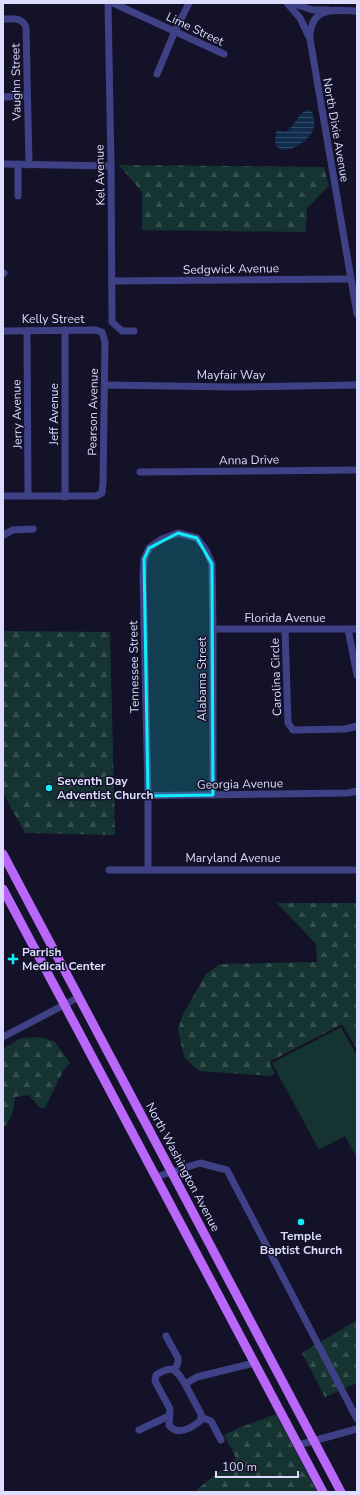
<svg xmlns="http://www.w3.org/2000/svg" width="360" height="1495" viewBox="0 0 360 1495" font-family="'Nunito Sans',sans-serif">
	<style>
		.forest { fill: url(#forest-firs) }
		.park { fill: #153330 }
		.water { fill: url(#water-rules) }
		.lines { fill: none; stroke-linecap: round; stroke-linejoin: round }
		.minor { stroke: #3f4186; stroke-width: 7 }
		.major { stroke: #b867f9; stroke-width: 9 }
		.marked { fill: #0feef5; fill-opacity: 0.2; stroke: #0feef5; stroke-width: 3; stroke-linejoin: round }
		.poi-dot { fill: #0feef5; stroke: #141229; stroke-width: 1.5 }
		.labels { text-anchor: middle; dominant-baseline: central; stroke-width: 3; stroke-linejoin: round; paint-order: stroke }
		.street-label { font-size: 12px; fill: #dddbfe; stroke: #141229 }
		.poi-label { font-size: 12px; font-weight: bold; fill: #dddbfe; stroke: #141229; text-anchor: start }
	</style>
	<defs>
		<pattern id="forest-firs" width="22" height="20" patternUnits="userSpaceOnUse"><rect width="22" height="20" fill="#153330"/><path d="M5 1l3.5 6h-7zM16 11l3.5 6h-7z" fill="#37504f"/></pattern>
		<pattern id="water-rules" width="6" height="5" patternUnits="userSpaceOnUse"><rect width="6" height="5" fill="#112c4d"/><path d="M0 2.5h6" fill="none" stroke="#334a68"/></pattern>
	</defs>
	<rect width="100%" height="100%" fill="#141229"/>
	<g class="forest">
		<path d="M 119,165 L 324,167 L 329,186 L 307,208 L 306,232 L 142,230 L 142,192 Z"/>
		<path d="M 3,631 L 110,632 L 115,835 L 25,833 L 3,793 Z"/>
		<path d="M 277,903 L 357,903 L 357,1049 L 342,1024 L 271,1061 L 270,1064 L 275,1073 L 271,1076 L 199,1071 L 184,1057 L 178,1030 L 183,1014 L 206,974 L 220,964 L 317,962 L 316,944 Z"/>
		<path d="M 40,1037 L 55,1042 L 70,1063 L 63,1071 L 45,1108 L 40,1108 L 29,1095 L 15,1097 C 14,1109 12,1120 3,1128 L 3,1049 L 21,1038 Z"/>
		<path d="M 357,1320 L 357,1383 L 325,1397 L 302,1353 Z"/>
		<path d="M 276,1414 L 317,1492 L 194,1492 L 236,1458 L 224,1435 L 241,1427 Z"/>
	</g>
	<path class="park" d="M 341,1027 L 357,1056 L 357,1158 L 345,1136 L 319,1150 L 272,1063 Z"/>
	<path class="water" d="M 306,110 L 309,110 L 312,112 C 314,117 315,123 314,128 C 308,146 269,165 276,132 L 279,130 L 285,132 C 297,125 295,117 306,110 Z"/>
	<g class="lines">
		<g class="minor">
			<path d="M 108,3 L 111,166 L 112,318 L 112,322 L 122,331 L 134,331"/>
			<path d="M 113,3 L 224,54"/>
			<path d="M 287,3 L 300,18 L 310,39 L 357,314"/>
			<path d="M 291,3 L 313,10 L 328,10"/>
			<path d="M 3,19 C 12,19 22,17 26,27 L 29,165"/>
			<path d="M 310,37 C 311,6 334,10 357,11"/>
			<path d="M 157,74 L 175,31 L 189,3"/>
			<path d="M 3,97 L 26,96"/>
			<path d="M 3,164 L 111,166"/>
			<path d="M 18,196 L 18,164"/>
			<path d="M 3,274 L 4,273"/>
			<path d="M 112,281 L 350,279"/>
			<path d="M 65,330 L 65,497"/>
			<path d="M 3,331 L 96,330 L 102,332 L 105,342 L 103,483 L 102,493 L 96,496 L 3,496"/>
			<path d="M 27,331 L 28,496"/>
			<path d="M 105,385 L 234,387 L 357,385"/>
			<path d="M 140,472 L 357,470"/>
			<path d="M 3,535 L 13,530 L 33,529"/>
			<path d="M 213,629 L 357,629"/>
			<path d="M 285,629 L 288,723 L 293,730 L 345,729 L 357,726"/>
			<path d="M 348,629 L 357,675"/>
			<path d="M 122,796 L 348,793 L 357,791"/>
			<path d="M 148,869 L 148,796 L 143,577 L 144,559 L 149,548 L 162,539 L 178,533 L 197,538 L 206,550 L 212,564 L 213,629 L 213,795"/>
			<path d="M 109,870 L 357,870"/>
			<path d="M 3,1037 L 79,997"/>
			<path d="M 156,1177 L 200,1163 L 227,1170 L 357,1419"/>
			<path d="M 166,1336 L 178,1358 L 178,1362 L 175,1370"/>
			<path d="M 185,1384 L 201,1414 L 202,1419 C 194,1427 177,1437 169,1425 L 170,1409 L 155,1381 L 156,1375 C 173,1365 175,1368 185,1384 L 197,1377 L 254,1363"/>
			<path d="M 201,1417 L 211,1421 L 221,1440"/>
			<path d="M 139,1430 L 169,1416"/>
			<path d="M 298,1445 L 357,1429"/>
		</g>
		<g class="major">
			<path d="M 3,854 L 341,1492"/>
			<path d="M 3,889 L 323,1492"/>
		</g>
	</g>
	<path class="marked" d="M 178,533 L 197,538 L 212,564 L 213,795 L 148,796 L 144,559 L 149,548 Z"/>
	<g class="poi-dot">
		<circle cx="49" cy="788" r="4"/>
		<path d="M11 953h4v4h4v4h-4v4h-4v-4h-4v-4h4z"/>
		<circle cx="301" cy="1222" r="4"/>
	</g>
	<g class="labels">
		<g class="street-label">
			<text transform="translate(195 29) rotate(25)">Lime Street</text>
			<text transform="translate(16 82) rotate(-91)">Vaughn Street</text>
			<text transform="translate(336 130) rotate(80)">North Dixie Avenue</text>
			<text transform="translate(100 175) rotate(-91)">Kel Avenue</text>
			<text transform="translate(231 269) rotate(-1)">Sedgwick Avenue</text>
			<text x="53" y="319">Kelly Street</text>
			<text x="231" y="375">Mayfair Way</text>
			<text transform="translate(93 412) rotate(-89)">Pearson Avenue</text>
			<text transform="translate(17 414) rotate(-91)">Jerry Avenue</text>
			<text transform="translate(54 414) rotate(-90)">Jeff Avenue</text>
			<text transform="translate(249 460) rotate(-1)">Anna Drive</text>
			<text x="285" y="618">Florida Avenue</text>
			<text transform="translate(134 667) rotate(-91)">Tennessee Street</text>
			<text transform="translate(276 677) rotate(-92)">Carolina Circle</text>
			<text transform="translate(202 679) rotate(-90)">Alabama Street</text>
			<text transform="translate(240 784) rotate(-1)">Georgia Avenue</text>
			<text x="233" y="858">Maryland Avenue</text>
			<text transform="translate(183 1167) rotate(62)">North Washington Avenue</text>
		</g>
		<g class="poi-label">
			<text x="57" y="781">Seventh Day<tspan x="57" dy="14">Adventist Church</tspan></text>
			<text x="22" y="952">Parrish<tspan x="22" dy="14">Medical Center</tspan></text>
			<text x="301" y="1236" text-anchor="middle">Temple<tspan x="301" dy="14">Baptist Church</tspan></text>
		</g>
	</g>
	<rect width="360" height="1495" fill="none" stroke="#dddbfe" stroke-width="8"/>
	<path d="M216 1471v6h82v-6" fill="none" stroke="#dddbfe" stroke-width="2"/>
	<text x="222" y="1471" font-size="12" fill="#dddbfe" stroke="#141229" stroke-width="3" paint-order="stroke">100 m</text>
</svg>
